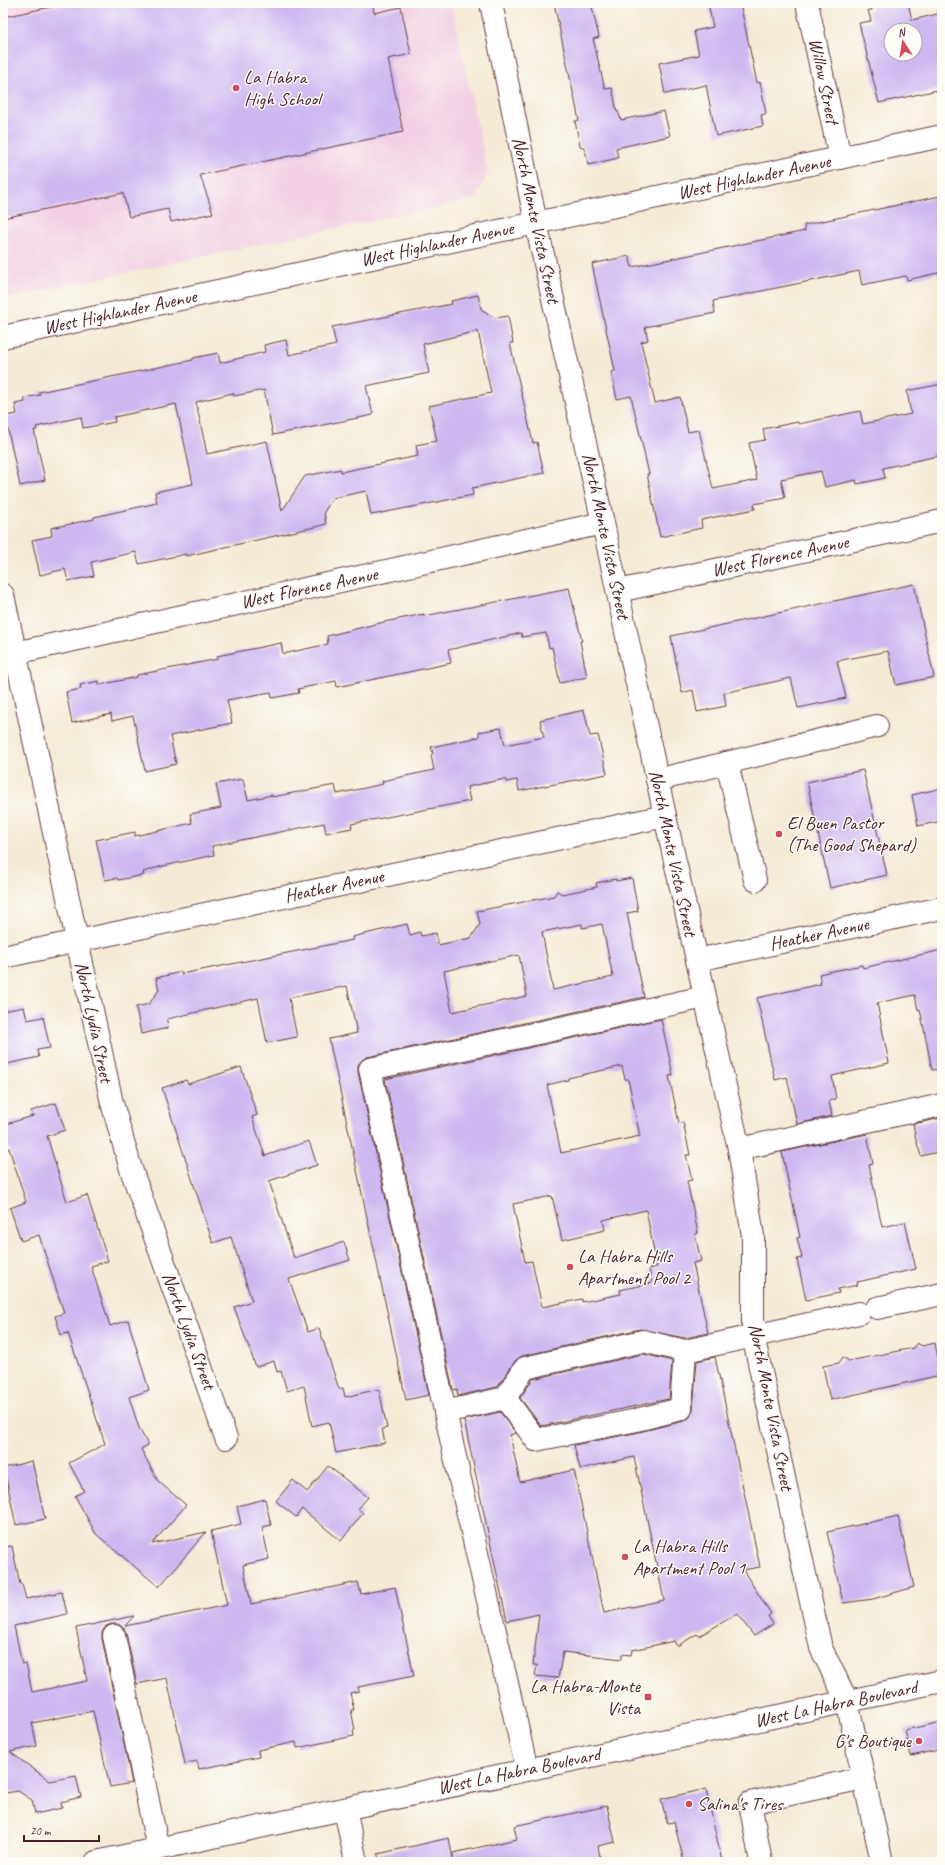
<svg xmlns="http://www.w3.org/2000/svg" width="945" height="1865" viewBox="0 0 945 1865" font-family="Caveat,sans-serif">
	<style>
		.built { fill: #f1d0e3 }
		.building { fill: #cdb8f1; fill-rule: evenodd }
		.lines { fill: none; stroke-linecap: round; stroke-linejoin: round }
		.minor-casing { stroke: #643d44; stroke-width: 24 }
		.major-casing { stroke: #643d44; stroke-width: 24 }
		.minor { stroke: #fff; stroke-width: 22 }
		.major { stroke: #fff; stroke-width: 22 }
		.poi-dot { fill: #d1495b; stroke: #fdfcf7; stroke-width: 1.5 }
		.labels { text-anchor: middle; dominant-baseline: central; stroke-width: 3; stroke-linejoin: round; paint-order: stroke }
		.poi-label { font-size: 19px; fill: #4a1f2b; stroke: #fdfcf7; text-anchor: start }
		.street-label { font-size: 19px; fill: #4a1f2b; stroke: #fdfcf7 }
	</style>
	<rect width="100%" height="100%" fill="#fdfcf7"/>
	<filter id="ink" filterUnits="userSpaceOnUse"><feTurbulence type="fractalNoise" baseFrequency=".025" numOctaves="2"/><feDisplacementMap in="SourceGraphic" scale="8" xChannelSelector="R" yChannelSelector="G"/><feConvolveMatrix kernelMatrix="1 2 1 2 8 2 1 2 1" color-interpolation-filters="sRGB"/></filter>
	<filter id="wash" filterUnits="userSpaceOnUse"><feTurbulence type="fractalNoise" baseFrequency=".012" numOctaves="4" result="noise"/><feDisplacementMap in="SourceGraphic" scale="16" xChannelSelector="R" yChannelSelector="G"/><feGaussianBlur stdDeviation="0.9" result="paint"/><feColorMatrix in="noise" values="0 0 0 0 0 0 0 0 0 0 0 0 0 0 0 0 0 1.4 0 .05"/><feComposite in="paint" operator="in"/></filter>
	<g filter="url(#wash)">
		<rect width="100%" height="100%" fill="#f4ead5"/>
		<path class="built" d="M 3,3 L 451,3 L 488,173 L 474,199 L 3,299 Z"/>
		<g id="blocks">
			<g class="building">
				<path d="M 70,3 L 373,3 L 374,13 L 401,7 L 411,54 L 388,59 L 403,132 L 200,175 L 213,213 L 171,222 L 168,209 L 129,217 L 123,193 L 3,218 L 3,17 Z"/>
				<path d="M 554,3 L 591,3 L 599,37 L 593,39 L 605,89 L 612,88 L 617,112 L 618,111 L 621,120 L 664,111 L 670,136 L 616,148 L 618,158 L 588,165 L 585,148 L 580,146 L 575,121 L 579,120 Z"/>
				<path d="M 708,3 L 740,3 L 757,83 L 760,82 L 766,114 L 761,115 L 763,126 L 716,136 L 706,85 L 665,94 L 659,63 L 699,55 L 694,31 L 713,27 Z"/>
				<path d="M 871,3 L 908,3 L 912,20 L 942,13 L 942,89 L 879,103 L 859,23 L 871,21 L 868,10 L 872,10 ZM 891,30 L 915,30 L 915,54 L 891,54 Z"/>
				<path d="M 940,196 L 942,206 L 942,272 L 907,280 L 906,276 L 862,285 L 859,271 L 713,301 L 715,313 L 645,327 L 648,340 L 641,342 L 655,403 L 680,397 L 688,432 L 699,430 L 713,489 L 757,480 L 749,443 L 765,440 L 763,429 L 798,422 L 799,424 L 860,411 L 863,424 L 911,414 L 907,391 L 942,384 L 942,455 L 883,468 L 885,478 L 857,484 L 856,480 L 825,487 L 821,471 L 781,479 L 785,498 L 754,504 L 755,509 L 701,520 L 702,528 L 660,537 L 647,474 L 649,474 L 631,396 L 617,399 L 611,372 L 615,371 L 592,264 L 629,256 L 632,267 L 805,231 L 804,225 Z"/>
				<path d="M 478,295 L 481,309 L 495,318 L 508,316 L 513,343 L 510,343 L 533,443 L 537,442 L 544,473 L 472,488 L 473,495 L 371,515 L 366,491 L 333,498 L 324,512 L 326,524 L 319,526 L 186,556 L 186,554 L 139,564 L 136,552 L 91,562 L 94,576 L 68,581 L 65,569 L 40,575 L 32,540 L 52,536 L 51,528 L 94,519 L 94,517 L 157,503 L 155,492 L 193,484 L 176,404 L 114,417 L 115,422 L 83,428 L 81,417 L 36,427 L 37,430 L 34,430 L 45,480 L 20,486 L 5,416 L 17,414 L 15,404 L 25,402 L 24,398 L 40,395 L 39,392 L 193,360 L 193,358 L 218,353 L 220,363 L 265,352 L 264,345 L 286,340 L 289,355 L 336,345 L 332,327 L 452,304 L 451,301 ZM 478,331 L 491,393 L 429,406 L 437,441 L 416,445 L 418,456 L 341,472 L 341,469 L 305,476 L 282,511 L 267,441 L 207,454 L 196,402 L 233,393 L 234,396 L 264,390 L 273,435 L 373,415 L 366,386 L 429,373 L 423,344 Z"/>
				<path d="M 914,584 L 934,677 L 896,685 L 888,651 L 837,661 L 846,698 L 798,708 L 791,678 L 724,693 L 726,706 L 697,712 L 693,690 L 682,693 L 671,636 Z"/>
				<path d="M 569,588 L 582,641 L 580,641 L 587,677 L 560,683 L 552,647 L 549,648 L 546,633 L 522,637 L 521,633 L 448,650 L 451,663 L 337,687 L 336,681 L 298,689 L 299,693 L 272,698 L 271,692 L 227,700 L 232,723 L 170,736 L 176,764 L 145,771 L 133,716 L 112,721 L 111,714 L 72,723 L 66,692 L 81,689 L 80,685 L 99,681 L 99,685 L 137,677 L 137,675 L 218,659 L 217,656 L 281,643 L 283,654 L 328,644 L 327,636 L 384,622 L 424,614 L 424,616 Z"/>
				<path d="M 584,710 L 590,736 L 598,735 L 607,774 L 519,791 L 517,780 L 506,782 L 505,779 L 467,787 L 470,801 L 351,824 L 352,828 L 326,833 L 324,823 L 212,846 L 214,855 L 159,867 L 143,872 L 144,875 L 118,880 L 117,878 L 105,880 L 96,840 L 135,832 L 135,836 L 192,823 L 190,814 L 221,808 L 216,784 L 243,779 L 248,800 L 272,795 L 272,797 L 335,785 L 337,794 L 383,784 L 382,781 L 434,770 L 431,755 L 433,753 L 431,747 L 479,737 L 479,732 L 501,728 L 505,745 L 544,737 L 540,720 Z"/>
				<path d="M 863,770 L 887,875 L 830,888 L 807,782 Z"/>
				<path d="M 942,788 L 942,821 L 918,826 L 912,795 Z"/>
				<path d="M 632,878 L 638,911 L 627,913 L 644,997 L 367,1057 L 362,1060 L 358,1065 L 358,1072 L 429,1395 L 406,1400 L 329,1039 L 357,1033 L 347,986 L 289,998 L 297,1037 L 267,1043 L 258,998 L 167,1019 L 168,1028 L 141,1034 L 136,1007 L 149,1004 L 159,990 L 156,978 L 181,972 L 181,974 L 353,940 L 352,937 L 407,924 L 410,935 L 420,932 L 421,936 L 436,933 L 438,945 L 471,938 L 480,924 L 477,911 L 554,896 L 557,891 L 562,894 L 597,887 L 596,883 L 616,879 L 616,881 ZM 582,924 L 582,928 L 602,924 L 613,977 L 553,990 L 542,932 ZM 519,955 L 527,996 L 452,1012 L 444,971 Z"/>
				<path d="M 942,950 L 942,1069 L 932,1070 L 920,1009 L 918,1010 L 915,995 L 877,1003 L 889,1063 L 832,1076 L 836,1099 L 829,1101 L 832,1116 L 797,1124 L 787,1077 L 775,1080 L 757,998 L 821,984 L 819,974 L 862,965 L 863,968 Z"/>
				<path d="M 24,1007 L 27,1020 L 43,1017 L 50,1048 L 37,1050 L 39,1057 L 7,1064 L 3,1046 L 3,1011 Z"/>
				<path d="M 661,1019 L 673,1075 L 669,1076 L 679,1123 L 683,1122 L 690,1155 L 686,1155 L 692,1180 L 687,1181 L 698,1233 L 695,1234 L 701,1261 L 693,1263 L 708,1333 L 685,1338 L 640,1329 L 522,1356 L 515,1361 L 497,1387 L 458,1396 L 457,1389 L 453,1390 L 385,1079 ZM 622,1066 L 625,1079 L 628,1079 L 640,1136 L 561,1153 L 547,1085 L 568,1080 L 568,1078 ZM 552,1196 L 562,1240 L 605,1230 L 603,1220 L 646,1210 L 657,1267 L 649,1269 L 652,1283 L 620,1290 L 621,1294 L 582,1302 L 582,1299 L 542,1307 L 532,1261 L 525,1262 L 513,1204 Z"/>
				<path d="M 241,1067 L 257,1115 L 252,1117 L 265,1156 L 309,1141 L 317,1165 L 269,1181 L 294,1258 L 344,1242 L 350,1260 L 289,1279 L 308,1332 L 319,1328 L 339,1389 L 343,1388 L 345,1397 L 379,1389 L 387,1428 L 382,1429 L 385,1443 L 336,1453 L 329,1422 L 312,1426 L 304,1386 L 287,1391 L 281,1371 L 277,1372 L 274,1361 L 256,1367 L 234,1307 L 252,1301 L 231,1237 L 213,1243 L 162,1088 L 186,1080 L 188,1084 Z"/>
				<path d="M 56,1103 L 65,1130 L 47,1136 L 67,1202 L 87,1195 L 108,1261 L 91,1266 L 110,1326 L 128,1320 L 149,1390 L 129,1397 L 139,1428 L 148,1445 L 141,1449 L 158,1481 L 186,1505 L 152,1544 L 206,1532 L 159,1587 L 96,1534 L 75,1496 L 84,1491 L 69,1463 L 105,1444 L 68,1333 L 61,1335 L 55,1316 L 64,1313 L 39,1235 L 21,1241 L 10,1208 L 26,1202 L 9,1148 L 3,1150 L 3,1125 L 33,1116 L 31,1111 Z"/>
				<path d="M 942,1118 L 942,1151 L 921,1156 L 916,1140 L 913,1124 Z"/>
				<path d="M 867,1134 L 873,1164 L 869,1165 L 882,1227 L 905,1222 L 916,1269 L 857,1282 L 858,1285 L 838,1289 L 839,1293 L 806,1300 L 797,1259 L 802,1258 L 797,1238 L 800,1237 L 782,1152 Z"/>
				<path d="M 917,1343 L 922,1346 L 935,1343 L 941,1375 L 830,1400 L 823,1366 L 839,1363 L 843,1357 L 849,1361 L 913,1348 Z"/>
				<path d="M 643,1354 L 672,1361 L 669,1399 L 541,1426 L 520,1398 L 533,1379 Z"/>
				<path d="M 715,1357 L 760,1567 L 743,1570 L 771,1614 L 768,1616 L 773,1624 L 754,1636 L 737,1614 L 699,1636 L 697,1634 L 677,1646 L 674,1641 L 632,1650 L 631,1655 L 622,1654 L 622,1659 L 563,1652 L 558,1678 L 535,1676 L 537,1665 L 533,1665 L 539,1614 L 507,1621 L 464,1420 L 500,1412 L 516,1433 L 510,1435 L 520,1482 L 574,1470 L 604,1613 L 664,1600 L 634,1457 L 580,1469 L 574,1445 L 635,1433 L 684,1421 L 690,1417 L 693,1410 L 697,1361 Z"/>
				<path d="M 32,1461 L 45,1519 L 16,1525 L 4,1468 Z"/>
				<path d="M 328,1466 L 368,1497 L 358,1509 L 363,1513 L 341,1541 L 302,1509 L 296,1517 L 276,1501 L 293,1480 L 307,1492 Z"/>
				<path d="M 265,1499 L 271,1525 L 262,1527 L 269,1559 L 243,1565 L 251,1604 L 358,1582 L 361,1594 L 395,1587 L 414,1676 L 358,1687 L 359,1691 L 350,1693 L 354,1710 L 351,1710 L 355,1730 L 353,1730 L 354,1736 L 297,1748 L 296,1742 L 258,1750 L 259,1757 L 199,1769 L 197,1761 L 185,1764 L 167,1678 L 137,1684 L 126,1633 L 124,1628 L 118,1624 L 111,1624 L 106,1626 L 102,1632 L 102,1639 L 132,1783 L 110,1787 L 93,1711 L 32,1723 L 37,1746 L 10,1752 L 50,1781 L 76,1776 L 81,1797 L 61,1802 L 62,1808 L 35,1814 L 32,1800 L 18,1791 L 6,1793 L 3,1780 L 3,1547 L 12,1546 L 20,1584 L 22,1584 L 26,1599 L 62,1592 L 67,1614 L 14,1626 L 22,1664 L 26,1663 L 32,1692 L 87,1681 L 76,1628 L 134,1616 L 125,1626 L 227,1605 L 211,1531 L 241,1524 L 237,1506 Z"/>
				<path d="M 898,1516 L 914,1587 L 873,1599 L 843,1603 L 827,1532 Z"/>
				<path d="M 942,1722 L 942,1749 L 911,1756 L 905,1730 Z"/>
				<path d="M 706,1789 L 722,1862 L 684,1862 L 674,1822 L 667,1823 L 661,1799 Z"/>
				<path d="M 607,1806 L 615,1842 L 598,1846 L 601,1862 L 379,1862 L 378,1854 L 449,1838 L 453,1859 L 453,1853 L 517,1839 L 514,1826 Z"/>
			</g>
		</g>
	</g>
	<g filter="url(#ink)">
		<use href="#blocks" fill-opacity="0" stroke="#643d44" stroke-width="1"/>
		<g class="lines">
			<g class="minor-casing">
				<g id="minor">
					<path d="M 491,3 L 536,223 L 603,523 L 665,816 L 739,1149 L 753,1236 L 753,1335 L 821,1648 L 847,1701 L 882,1862"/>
					<path d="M 807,3 L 840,158"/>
					<path d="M 3,337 L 942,136"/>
					<path d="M 618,591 L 942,521"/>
					<path d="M 3,595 L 112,1103 L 131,1169 L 226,1438"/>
					<path d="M 15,653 L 603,523"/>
					<path d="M 727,763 L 755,880"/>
					<path d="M 657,780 L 877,726"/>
					<path d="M 3,957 L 665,816"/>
					<path d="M 697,960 L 942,908"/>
					<path d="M 739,1149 L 942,1105"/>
					<path d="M 877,1308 L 942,1294"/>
					<path d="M 505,1398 L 536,1440 L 632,1421 L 681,1409 L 685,1351"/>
					<path d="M 445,1412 L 505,1398 L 525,1368 L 643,1341 L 685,1351 L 859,1313"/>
					<path d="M 114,1636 L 158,1849"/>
					<path d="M 527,1770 L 459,1475 L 370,1069 L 705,997"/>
					<path d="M 345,1809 L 356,1862"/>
					<path d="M 761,1862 L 750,1803 L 863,1778"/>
				</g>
			</g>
			<g class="major-casing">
				<path id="major" d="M 96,1862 L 942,1681"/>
			</g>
			<use href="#minor" class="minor"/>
			<use href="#major" class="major"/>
		</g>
	</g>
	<g class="poi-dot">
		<circle cx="236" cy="88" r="4"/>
		<circle cx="779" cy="834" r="4"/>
		<circle cx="570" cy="1267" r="4"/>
		<circle cx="625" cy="1557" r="4"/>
		<rect x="644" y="1693" width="8" height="8" rx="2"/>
		<circle cx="919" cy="1741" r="4"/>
		<circle cx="689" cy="1804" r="4"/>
	</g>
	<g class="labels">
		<g class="poi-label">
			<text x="244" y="77">La Habra<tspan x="244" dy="22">High School</tspan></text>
			<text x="787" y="823">El Buen Pastor<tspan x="787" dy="22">(The Good Shepard)</tspan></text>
			<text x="578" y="1256">La Habra Hills<tspan x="578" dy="22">Apartment Pool 2</tspan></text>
			<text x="633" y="1546">La Habra Hills<tspan x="633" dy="22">Apartment Pool 1</tspan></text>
			<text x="640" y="1686" text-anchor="end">La Habra-Monte<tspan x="640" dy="22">Vista</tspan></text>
			<text x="911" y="1741" text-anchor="end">G's Boutique</text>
			<text x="697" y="1804">Salina's Tires</text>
		</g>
		<g class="street-label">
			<text transform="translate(824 81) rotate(78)">Willow Street</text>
			<text transform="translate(754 177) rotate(-12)">West Highlander Avenue</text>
			<text transform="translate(536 220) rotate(78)">North Monte Vista Street</text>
			<text transform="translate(437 244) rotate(-12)">West Highlander Avenue</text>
			<text transform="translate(120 312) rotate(-12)">West Highlander Avenue</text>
			<text transform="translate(606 536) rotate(78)">North Monte Vista Street</text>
			<text transform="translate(780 556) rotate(-12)">West Florence Avenue</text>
			<text transform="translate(309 588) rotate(-12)">West Florence Avenue</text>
			<text transform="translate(673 853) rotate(78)">North Monte Vista Street</text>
			<text transform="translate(334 886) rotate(-12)">Heather Avenue</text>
			<text transform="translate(819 934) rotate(-12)">Heather Avenue</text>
			<text transform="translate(94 1022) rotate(78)">North Lydia Street</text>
			<text transform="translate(189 1331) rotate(70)">North Lydia Street</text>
			<text transform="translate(771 1407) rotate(79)">North Monte Vista Street</text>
			<text transform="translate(836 1704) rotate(-12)">West La Habra Boulevard</text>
			<text transform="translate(519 1771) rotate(-12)">West La Habra Boulevard</text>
		</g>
	</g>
	<rect width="945" height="1865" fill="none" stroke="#fdfcf7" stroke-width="16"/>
	<g transform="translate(903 42) rotate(348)"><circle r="19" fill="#fdfcf7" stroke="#b5a4a5"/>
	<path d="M0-3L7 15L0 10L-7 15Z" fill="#d1495b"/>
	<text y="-6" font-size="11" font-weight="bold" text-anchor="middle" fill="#4a1f2b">N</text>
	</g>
	<path d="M24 1835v6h75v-6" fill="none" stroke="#4a1f2b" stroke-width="2"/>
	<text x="30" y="1835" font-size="12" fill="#4a1f2b" stroke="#fdfcf7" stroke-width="3" paint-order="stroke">20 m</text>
</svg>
